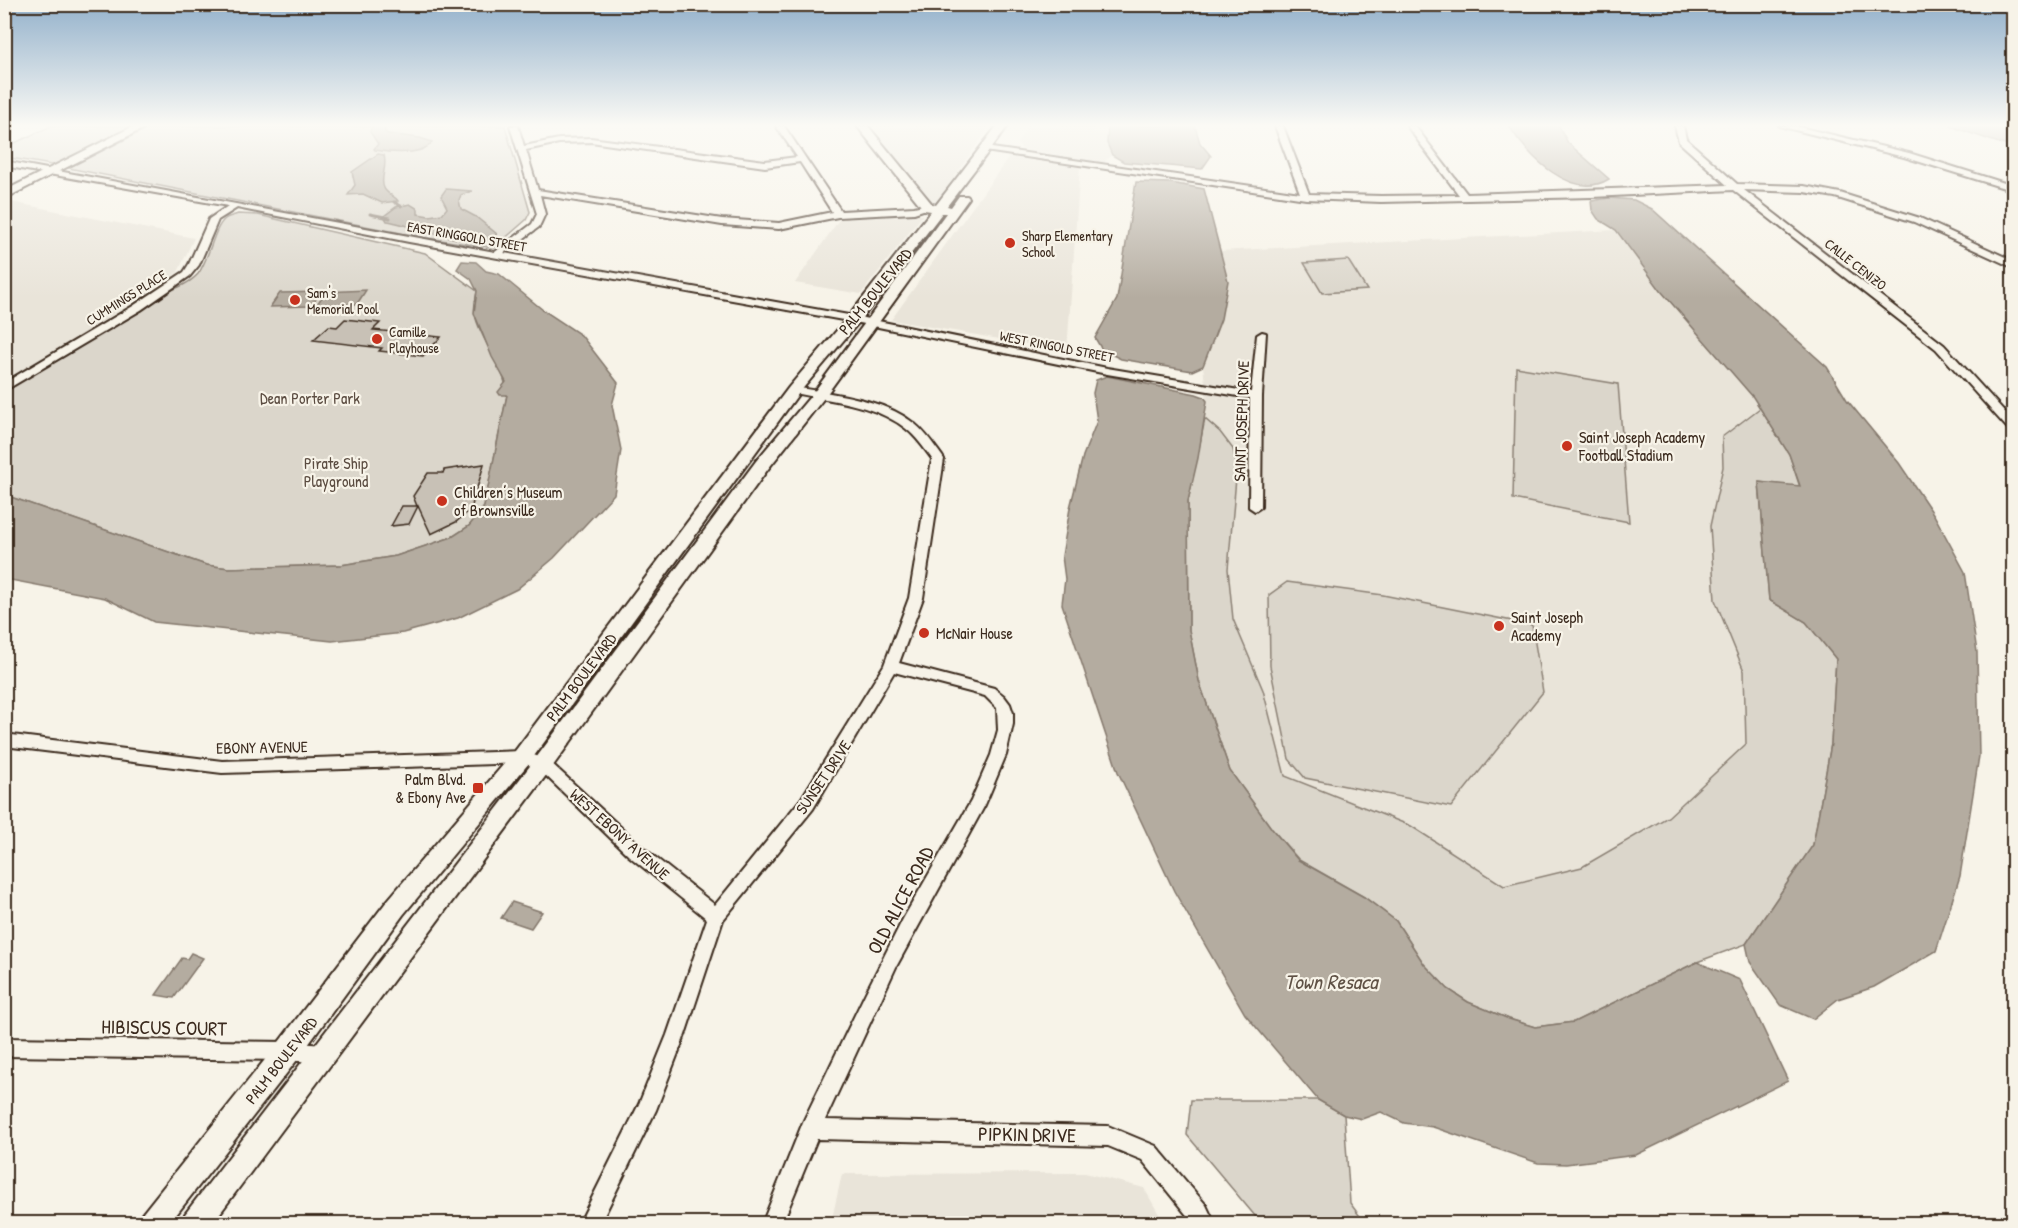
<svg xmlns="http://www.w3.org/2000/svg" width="2018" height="1228" viewBox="0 0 2018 1228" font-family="'Patrick Hand',sans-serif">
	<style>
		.built { fill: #e9e4d9 }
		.green { fill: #dbd6cb; stroke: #8b8074; stroke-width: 1.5 }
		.water { fill: #b4aca0; stroke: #84786c; stroke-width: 1.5 }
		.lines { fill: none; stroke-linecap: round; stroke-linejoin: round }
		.stream { stroke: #84786c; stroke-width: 3 }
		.building { fill: #c8c1b6; stroke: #3b2a1e; stroke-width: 1.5 }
		.minor-casing { stroke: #3b2a1e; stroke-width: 4 }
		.major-casing { stroke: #3b2a1e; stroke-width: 4 }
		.minor { fill: #f7f3e8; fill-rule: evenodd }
		.major { fill: #f7f3e8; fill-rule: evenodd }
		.poi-dot { fill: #c8321e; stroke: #f7f3e8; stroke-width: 2 }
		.labels { text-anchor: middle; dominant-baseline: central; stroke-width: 4.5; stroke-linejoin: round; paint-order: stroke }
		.far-poi-label { font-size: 14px; fill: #3b2a1e; stroke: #f7f3e8; text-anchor: start }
		.far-street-label { font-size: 14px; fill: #3b2a1e; stroke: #f7f3e8 }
		.street-label { font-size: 16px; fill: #3b2a1e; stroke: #f7f3e8 }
		.park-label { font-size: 16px; fill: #5b4c41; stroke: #f7f3e8 }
		.poi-label { font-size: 16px; fill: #3b2a1e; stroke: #f7f3e8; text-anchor: start }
		.near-street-label { font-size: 20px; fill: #3b2a1e; stroke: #f7f3e8 }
		.near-water-label { font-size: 21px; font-style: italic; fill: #5f5145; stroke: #f7f3e8 }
	</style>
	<rect width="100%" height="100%" fill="#f7f3e8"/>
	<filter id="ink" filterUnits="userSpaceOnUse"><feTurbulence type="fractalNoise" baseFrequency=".0167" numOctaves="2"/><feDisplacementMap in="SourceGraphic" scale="12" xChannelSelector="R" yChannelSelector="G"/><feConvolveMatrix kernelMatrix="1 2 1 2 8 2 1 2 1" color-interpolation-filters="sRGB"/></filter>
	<g filter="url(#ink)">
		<g class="built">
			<path d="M 868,126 L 990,126 L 936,203 L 929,201 Z"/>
			<path d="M 1028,126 L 1096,126 L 1093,133 L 1108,134 L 1107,143 L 1112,155 L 1103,163 L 1022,149 L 1017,143 Z"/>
			<path d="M 1009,157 L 1080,167 L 1067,351 L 891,320 Z"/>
			<path d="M 11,202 L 194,238 L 178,272 L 49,356 L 5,380 L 4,205 Z"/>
			<path d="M 908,214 L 923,215 L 861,294 L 795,283 L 841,217 Z"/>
			<path d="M 1615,230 L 1661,291 L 1753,397 L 1789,454 L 1759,483 L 1769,600 L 1746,944 L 1697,962 L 1509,1019 L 1468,1002 L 1364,897 L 1299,860 L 1188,501 L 1198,458 L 1207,401 L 1203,366 L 1221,319 L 1228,281 L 1220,251 Z"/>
			<path d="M 1085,1173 L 1144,1188 L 1164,1223 L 831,1223 L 842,1174 Z"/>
		</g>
		<g class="green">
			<path d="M 51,126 L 137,126 L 57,166 L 5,157 L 4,148 Z"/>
			<path d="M 152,126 L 505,126 L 530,212 L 526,220 L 494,248 L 427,238 L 68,168 Z"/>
			<path d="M 238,214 L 258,215 L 425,253 L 477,291 C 476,298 473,308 475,315 C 481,342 506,368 507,395 L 484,507 L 469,526 L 452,537 L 396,556 L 341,565 L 229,568 L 206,565 L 5,495 L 5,388 L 156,296 C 171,290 187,286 198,274 C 209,260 214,227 225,219 C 228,216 234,216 238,214 Z"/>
			<path d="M 1348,260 L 1367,290 L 1322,293 L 1304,263 Z"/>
			<path d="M 1516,367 L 1618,384 L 1629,522 L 1513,499 Z"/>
			<path d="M 1760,408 L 1789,454 L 1800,487 L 1759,482 L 1769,600 L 1806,622 L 1836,659 L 1831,744 L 1813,845 L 1746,944 L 1697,962 L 1574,1022 L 1535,1027 L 1509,1019 L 1468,1002 L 1448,989 L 1424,964 L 1396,921 L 1364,897 L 1299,860 L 1272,829 L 1230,771 L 1199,681 L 1189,630 L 1188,501 L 1205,419 L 1220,432 L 1233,449 L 1237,467 L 1228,569 L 1233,619 L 1263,690 L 1285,776 L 1411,826 L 1504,886 L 1582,867 L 1668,817 L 1746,744 L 1744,671 L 1715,600 L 1710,526 L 1723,467 L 1722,437 Z"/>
			<path d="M 1287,582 L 1383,595 L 1532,625 L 1543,692 L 1451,807 L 1305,778 L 1289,759 L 1270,666 L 1269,595 Z"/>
			<path d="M 1191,1100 L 1318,1100 L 1344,1115 L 1350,1203 L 1365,1223 L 1261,1223 L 1187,1135 Z"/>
		</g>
		<g class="water">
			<path d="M 372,126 L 384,126 L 385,132 L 388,134 L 420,138 L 432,142 C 423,156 391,153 375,150 L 374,149 L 378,144 L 370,132 Z"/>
			<path d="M 1108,126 L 1195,126 L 1200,143 L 1211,156 L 1202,169 L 1124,162 L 1112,155 L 1107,143 Z"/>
			<path d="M 1509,126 L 1559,126 L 1568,143 L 1609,179 C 1572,202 1527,155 1509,126 Z"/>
			<path d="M 1950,126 L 2013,126 L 2013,148 Z"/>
			<path d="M 378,154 L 384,155 C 388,168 379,178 384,188 C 386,194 394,195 398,201 L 382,203 L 363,194 L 348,195 L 355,185 L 352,172 Z"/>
			<path d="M 1136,182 L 1171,183 L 1204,189 L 1228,281 L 1221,319 L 1203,366 L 1192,371 L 1121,359 L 1102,350 L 1095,338 L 1117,299 Z"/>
			<path d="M 446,189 L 472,191 L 461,195 L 459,200 L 461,209 L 476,217 L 497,234 C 478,254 411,224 387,221 L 384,216 L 396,207 L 410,204 L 418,209 L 418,214 L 429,216 L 442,214 L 447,208 L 441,196 Z"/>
			<path d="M 1609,198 L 1634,200 L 1652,209 L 1827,367 L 1847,400 L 1899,463 L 1934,515 L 1965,572 L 1977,652 L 1979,756 L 1960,876 L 1936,951 L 1874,987 L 1838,999 L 1813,1019 L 1780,1005 L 1750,962 L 1746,944 L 1813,845 L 1831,744 L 1836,659 L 1806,622 L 1769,600 L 1759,482 L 1800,486 L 1789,454 L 1753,397 L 1661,291 L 1616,230 L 1598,219 L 1592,210 L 1591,201 Z"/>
			<path d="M 462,261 L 476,262 L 486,271 L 499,274 L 543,310 L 581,335 L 618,383 L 612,405 L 621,450 L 614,494 L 554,558 L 517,589 L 458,618 L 403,633 L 332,641 L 154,622 L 105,598 L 5,579 L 5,495 L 206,565 L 229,568 L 341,565 L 396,556 L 452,537 L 469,526 L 484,507 L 507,395 L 500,395 L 498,392 L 506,382 L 492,357 L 474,313 L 477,291 L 471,279 L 457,269 Z"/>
			<path d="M 366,290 L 357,304 L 316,306 L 325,292 Z"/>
			<path d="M 321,292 L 311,306 L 270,307 L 280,293 Z"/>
			<path d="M 1107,376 L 1196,394 L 1204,397 L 1207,401 L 1198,458 L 1188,501 L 1189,630 L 1199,681 L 1230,771 L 1272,829 L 1298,860 L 1364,897 L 1396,921 L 1424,964 L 1448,989 L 1468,1002 L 1509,1019 L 1535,1027 L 1574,1022 L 1697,962 L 1740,980 L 1788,1081 L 1636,1155 L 1566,1164 L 1538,1163 L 1433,1127 L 1404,1123 L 1381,1112 L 1362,1119 L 1344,1115 L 1318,1100 L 1245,1014 L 1174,891 L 1118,772 L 1062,604 L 1065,579 L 1062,556 L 1070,508 L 1083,456 L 1097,421 L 1093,393 L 1096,380 Z"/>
			<path d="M 512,902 L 542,912 L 531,928 L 501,918 Z"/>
			<path d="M 191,953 L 203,958 L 174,998 L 156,995 L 182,958 L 187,959 Z"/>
		</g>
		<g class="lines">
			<g class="stream">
				<path d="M 394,202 L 401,206"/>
				<path d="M 370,214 L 390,218"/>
			</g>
		</g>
		<g class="building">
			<path d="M 345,319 L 380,323 L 373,330 L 441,337 L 423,356 L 379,351 L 382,348 L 313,340 L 329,326 L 337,327 Z"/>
			<path d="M 484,464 L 471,509 L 456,522 L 431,534 L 418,506 L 409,524 L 391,526 L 402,506 L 417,506 L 413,496 L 428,473 L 443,473 L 444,470 Z"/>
		</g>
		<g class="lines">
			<g class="minor-casing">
				<g id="minor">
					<path d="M 510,126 L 518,126 L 524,146 L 559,139 L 591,138 L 765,161 L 797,157 L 776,126 L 784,126 L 841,211 L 914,207 L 928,204 L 932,207 L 914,213 L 838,217 L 779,229 L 722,225 L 540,195 L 545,214 L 539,227 L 504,253 L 854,316 L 1107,368 L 1251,392 L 1257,335 L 1262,332 L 1266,333 L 1262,396 L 1261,507 L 1255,511 L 1249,507 L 1250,398 L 1107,374 L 854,322 L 409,242 L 237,208 L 218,220 L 199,265 L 190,276 L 141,310 L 4,391 L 4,383 L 133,306 L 184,272 L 189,264 L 209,219 L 228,206 L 4,166 L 4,161 L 495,252 L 532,224 L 537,214 ZM 591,142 L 765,167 L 800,162 L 832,212 L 779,223 L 722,219 L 538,190 L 526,150 L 559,143 Z"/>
					<path d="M 1275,126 L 1283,126 L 1309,194 L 1381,196 L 1459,195 L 1407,126 L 1415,126 L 1467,194 L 1727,185 L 1679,142 L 1675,126 L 1683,126 L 1686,139 L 1737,184 L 1804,186 L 1840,193 L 1920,218 L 2014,261 L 2014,268 L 1914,222 L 1835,197 L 1804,192 L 1744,190 L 1944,345 L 2014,422 L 2014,432 L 2010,431 L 1936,349 L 1733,190 L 1592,197 L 1381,202 L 1306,199 L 985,151 L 981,149 L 985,147 L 1300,193 Z"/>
					<path d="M 1779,126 L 1795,126 L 1909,153 L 2014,186 L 2014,191 L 1904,157 Z"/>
					<path d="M 794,387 C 833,394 883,398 915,424 C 926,433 934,445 942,456 L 944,459 L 923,598 L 899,663 L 994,688 L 1004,696 L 1010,704 L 1013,713 L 1013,724 L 1006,755 L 985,805 L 896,967 L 825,1120 L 1108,1126 L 1156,1146 L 1206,1205 L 1215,1224 L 1194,1224 L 1142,1160 L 1108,1146 L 817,1139 L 782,1224 L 762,1224 L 803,1122 L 866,992 L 903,919 L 971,801 L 991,755 L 998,730 L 997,708 L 985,696 L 894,672 L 813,809 L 723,920 L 685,1035 L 656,1110 L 600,1224 L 579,1224 L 639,1104 L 667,1035 L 707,919 L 629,856 L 538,768 L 522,763 L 222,773 L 4,746 L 4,734 L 222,761 L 522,751 L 548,760 L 641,846 L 715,905 L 801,799 L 884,665 L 909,598 L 932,459 C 924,448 916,436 905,428 C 873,403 828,401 790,392 L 790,388 Z"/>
					<path d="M 4,1038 L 288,1042 L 323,1045 L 330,1047 L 332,1054 L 330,1061 L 323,1063 L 288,1060 L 4,1056 Z"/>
				</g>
			</g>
			<g class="major-casing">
				<g id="major">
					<path d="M 4,126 L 10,126 L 4,130 Z"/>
					<path d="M 134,126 L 148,126 L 4,199 L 4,191 Z"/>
					<path d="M 857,126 L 868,126 L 932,204 L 936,205 L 997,126 L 1008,126 L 947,206 L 951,207 L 959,196 L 967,196 L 969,198 L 824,398 L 768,469 L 550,770 L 212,1224 L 182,1224 L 185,1214 L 536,758 L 756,461 L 814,392 L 946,213 L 942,213 L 859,322 L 799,393 L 529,763 L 403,915 L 297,1060 L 169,1224 L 139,1224 L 142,1214 L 279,1042 L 387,901 L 515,751 L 789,387 L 849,316 L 931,211 L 924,210 Z"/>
				</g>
			</g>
			<use href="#minor" class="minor"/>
			<use href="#major" class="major"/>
		</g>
	</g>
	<linearGradient id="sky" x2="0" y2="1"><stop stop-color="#93b1cb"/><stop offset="0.42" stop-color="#fbfaf5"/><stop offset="1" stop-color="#fbfaf5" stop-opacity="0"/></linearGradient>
	<rect width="2018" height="298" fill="url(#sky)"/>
	<g class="poi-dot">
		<circle cx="1010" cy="243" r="6"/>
		<circle cx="295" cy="300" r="6"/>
		<circle cx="377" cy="339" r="6"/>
		<circle cx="1567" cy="446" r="6"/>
		<circle cx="442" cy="501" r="6"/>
		<circle cx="1499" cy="626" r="6"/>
		<circle cx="924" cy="633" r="6"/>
		<rect x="472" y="782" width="12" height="12" rx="3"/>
	</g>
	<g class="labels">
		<g class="far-poi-label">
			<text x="1022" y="235">Sharp Elementary<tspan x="1022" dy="16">School</tspan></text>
			<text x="307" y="292">Sam's<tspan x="307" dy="16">Memorial Pool</tspan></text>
			<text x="389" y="331">Camille<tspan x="389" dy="16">Playhouse</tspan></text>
		</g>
		<g class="far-street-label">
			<text transform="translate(467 236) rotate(10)">EAST RINGGOLD STREET</text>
			<text transform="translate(1856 264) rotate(38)">CALLE CENIZO</text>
			<text transform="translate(126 297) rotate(-32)">CUMMINGS PLACE</text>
			<text transform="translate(1057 346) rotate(11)">WEST RINGOLD STREET</text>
		</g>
		<g class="street-label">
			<text transform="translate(875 291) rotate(-51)">PALM BOULEVARD</text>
			<text transform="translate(1241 421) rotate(-88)">SAINT JOSEPH DRIVE</text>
			<text transform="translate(581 677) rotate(-53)">PALM BOULEVARD</text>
			<text transform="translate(262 747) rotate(-1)">EBONY AVENUE</text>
			<text transform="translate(823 777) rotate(-56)">SUNSET DRIVE</text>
			<text transform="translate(620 834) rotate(42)">WEST EBONY AVENUE</text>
			<text transform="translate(281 1060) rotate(-52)">PALM BOULEVARD</text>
		</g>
		<g class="park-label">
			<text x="310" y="398">Dean Porter Park</text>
			<text x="336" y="463">Pirate Ship<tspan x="336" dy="18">Playground</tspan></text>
		</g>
		<g class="poi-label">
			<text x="1579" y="437">Saint Joseph Academy<tspan x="1579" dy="18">Football Stadium</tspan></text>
			<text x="454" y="492">Children’s Museum<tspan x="454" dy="18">of Brownsville</tspan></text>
			<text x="1511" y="617">Saint Joseph<tspan x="1511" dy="18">Academy</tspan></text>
			<text x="936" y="633">McNair House</text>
			<text x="466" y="779" text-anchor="end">Palm Blvd.<tspan x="466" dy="18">&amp; Ebony Ave</tspan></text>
		</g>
		<g class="near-street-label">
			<text transform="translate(900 900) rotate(-62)">OLD ALICE ROAD</text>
			<text transform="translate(164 1027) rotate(1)">HIBISCUS COURT</text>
			<text transform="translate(1027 1134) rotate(1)">PIPKIN DRIVE</text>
		</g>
		<g class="near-water-label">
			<text x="1331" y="981">Town Resaca</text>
		</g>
	</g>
	<rect width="2018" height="1228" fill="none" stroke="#f7f3e8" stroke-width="24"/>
	<rect x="12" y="12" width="1994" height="1204" fill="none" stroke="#3b2a1e" stroke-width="2" filter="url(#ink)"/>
</svg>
